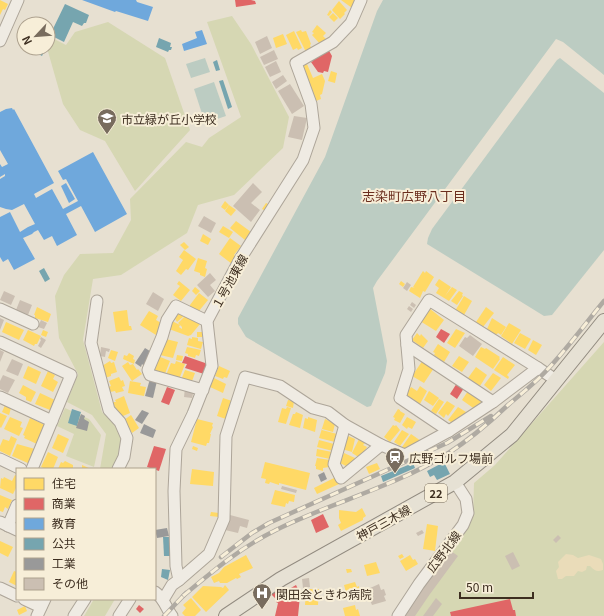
<svg xmlns="http://www.w3.org/2000/svg" width="604" height="616" viewBox="0 0 604 616" font-family="Georgia,'Noto Sans JP',serif">
	<style>
		.green { fill: #d6d7b3 }
		.sand { fill: #eadcb9 }
		.water { fill: #bcccc2 }
		.homes { fill: #ffd966 }
		.shops { fill: #e06666 }
		.schools { fill: #6fa8dc }
		.public { fill: #76a5af }
		.industry { fill: #999 }
		.building { fill: #cbbfb2 }
		.lines { fill: none; stroke-linecap: round; stroke-linejoin: round }
		.minor-casing { stroke: #ada599; stroke-width: 13 }
		.major-casing { stroke: #928b80; stroke-width: 16 }
		.minor { stroke: #efebe3; stroke-width: 11 }
		.major { stroke: #e6e1d4; stroke-width: 14 }
		.rail-casing { stroke: #afaaa2; stroke-width: 4.5 }
		.rail { stroke: #f7eed8; stroke-width: 3; stroke-dasharray: 9; stroke-linecap: butt }
		.labels { text-anchor: middle; dominant-baseline: central; stroke-width: 4; stroke-linejoin: round; paint-order: stroke }
		.shield { fill: #f7eed8; stroke: #756857; stroke-width: 1 }
		.shield-label { font-size: 11px; font-weight: bold; fill: #3d2e20 }
		.poi-label { font-size: 12px; fill: #3d2e20; stroke: #f7eed8; text-anchor: start }
		.street-label { font-size: 12px; fill: #3d2e20; stroke: #f7eed8 }
		.neighbourhood-label { font-size: 13px; fill: #6b2e1e; stroke: #f7eed8 }
	</style>
	<rect width="100%" height="100%" fill="#e7e0d1"/>
	<g class="green">
		<path d="M 232,16 L 251,44 L 289,117 L 283,148 L 234,195 L 198,205 L 187,233 L 121,275 L 93,279 L 83,340 L 102,412 L 118,428 L 121,441 L 116,463 L 113,469 L 100,469 L 106,434 L 92,415 L 67,402 L 78,374 L 59,338 L 55,296 L 64,275 L 80,254 L 113,253 L 131,220 L 130,199 L 186,142 L 202,147 L 209,138 L 241,117 L 207,22 Z"/>
		<path d="M 108,22 L 165,58 L 190,130 L 135,191 L 105,141 L 80,130 L 63,104 L 47,48 L 48,41 L 50,37 L 66,45 L 75,32 Z"/>
		<path d="M 604,342 L 604,616 L 402,616 L 473,516 L 474,483 L 495,465 Z"/>
		<path d="M 65,408 L 89,419 L 101,435 L 94,467 L 66,456 L 74,434 L 57,426 Z"/>
		<path d="M 94,599 L 115,599 L 105,616 L 84,616 Z"/>
	</g>
	<path class="sand" d="M 566,554 L 573,555 L 578,558 L 589,555 L 601,559 L 603,564 L 603,570 C 597,572 595,571 590,566 L 587,566 L 586,570 L 582,572 L 578,571 L 574,576 L 566,576 L 562,579 L 558,579 L 556,571 L 559,567 L 558,562 Z"/>
	<g class="water">
		<path d="M 383,0 L 604,0 L 604,75 L 563,42 L 556,39 L 377,281 L 373,288 L 387,361 L 385,373 L 371,406 L 367,407 L 246,337 L 238,324 L 238,318 L 325,157 L 377,11 Z"/>
		<path d="M 205,58 L 210,72 L 191,78 L 186,64 Z"/>
		<path d="M 560,58 L 604,93 L 604,250 L 552,315 L 544,316 L 427,244 L 428,238 L 432,229 L 557,60 Z"/>
		<path d="M 214,82 L 226,116 L 205,123 L 194,89 Z"/>
	</g>
	<g class="homes">
		<path d="M 0,0 L 8,4 L 5,10 L 3,9 L 0,15 Z"/>
		<path d="M 341,0 L 354,0 L 355,1 L 352,8 Z"/>
		<path d="M 339,1 L 347,10 L 344,13 L 345,14 L 340,19 L 332,10 Z"/>
		<path d="M 330,10 L 332,12 L 329,16 L 327,15 Z"/>
		<path d="M 333,13 L 338,18 L 334,22 L 329,17 Z"/>
		<path d="M 317,25 L 326,33 L 323,36 L 326,39 L 321,45 L 312,35 L 314,33 L 312,32 Z"/>
		<path d="M 301,30 L 302,32 L 306,31 L 311,44 L 310,45 L 312,50 L 306,52 L 296,32 Z"/>
		<path d="M 294,31 L 302,48 L 298,50 L 297,48 L 293,50 L 286,35 Z"/>
		<path d="M 283,34 L 287,44 L 276,48 L 273,38 Z"/>
		<path d="M 307,64 L 313,78 L 322,74 L 325,81 L 322,94 L 320,95 L 321,99 L 316,101 L 314,95 L 312,95 L 301,67 Z"/>
		<path d="M 331,71 L 337,73 L 335,83 L 328,81 Z"/>
		<path d="M 225,201 L 229,205 L 225,210 L 221,207 Z"/>
		<path d="M 266,203 L 270,205 L 266,211 L 262,209 Z"/>
		<path d="M 229,205 L 236,210 L 231,216 L 225,211 Z"/>
		<path d="M 236,221 L 251,232 L 245,240 L 230,228 Z"/>
		<path d="M 223,226 L 233,232 L 229,238 L 219,232 Z"/>
		<path d="M 203,234 L 211,239 L 208,245 L 200,241 Z"/>
		<path d="M 230,238 L 241,246 L 234,255 L 237,257 L 232,264 L 219,254 Z"/>
		<path d="M 184,242 L 189,247 L 185,250 L 180,245 Z"/>
		<path d="M 184,250 L 196,259 L 188,270 L 186,269 L 181,275 L 176,271 L 183,260 L 179,257 Z"/>
		<path d="M 198,258 L 207,261 L 205,268 L 207,269 L 205,277 L 200,275 L 200,273 L 194,271 Z"/>
		<path d="M 423,271 L 425,273 L 426,271 L 434,277 L 425,292 L 423,291 L 420,298 L 409,291 L 411,287 L 415,288 L 413,287 Z"/>
		<path d="M 439,279 L 451,287 L 445,296 L 452,287 L 457,290 L 449,301 L 436,293 L 439,288 L 435,285 Z"/>
		<path d="M 179,281 L 190,290 L 181,301 L 173,295 L 180,286 L 177,284 Z"/>
		<path d="M 401,281 L 405,284 L 403,287 L 399,284 Z"/>
		<path d="M 195,287 L 200,291 L 196,295 L 192,291 Z"/>
		<path d="M 459,291 L 463,293 L 462,295 L 463,296 L 457,305 L 451,301 Z"/>
		<path d="M 199,293 L 208,300 L 198,312 L 190,307 L 190,305 Z"/>
		<path d="M 464,296 L 472,301 L 464,315 L 455,311 Z"/>
		<path d="M 37,307 L 51,314 L 48,322 L 35,318 L 35,315 L 34,315 Z"/>
		<path d="M 486,307 L 494,313 L 483,327 L 476,322 Z"/>
		<path d="M 429,308 L 444,320 L 436,331 L 420,321 Z"/>
		<path d="M 127,310 L 129,326 L 131,326 L 132,330 L 116,332 L 113,312 Z"/>
		<path d="M 149,311 L 158,316 L 156,320 L 163,324 L 156,335 L 140,325 Z"/>
		<path d="M 180,312 L 184,316 L 177,322 L 174,317 Z"/>
		<path d="M 185,316 L 194,318 L 200,324 L 191,335 L 188,336 L 169,329 L 172,321 L 180,325 L 179,327 L 182,329 L 182,327 L 178,323 Z"/>
		<path d="M 492,318 L 506,327 L 501,335 L 498,333 L 496,335 L 487,329 Z"/>
		<path d="M 6,322 L 24,330 L 19,340 L 2,332 Z"/>
		<path d="M 509,323 L 521,330 L 512,344 L 501,336 Z"/>
		<path d="M 456,329 L 465,333 L 455,348 L 447,343 Z"/>
		<path d="M 28,330 L 41,336 L 37,344 L 35,344 L 34,346 L 23,340 Z"/>
		<path d="M 43,330 L 48,332 L 46,337 L 41,335 Z"/>
		<path d="M 197,332 L 203,332 L 202,337 L 197,337 Z"/>
		<path d="M 417,333 L 420,336 L 421,334 L 428,341 L 423,348 L 412,340 Z"/>
		<path d="M 520,333 L 531,339 L 525,349 L 514,343 Z"/>
		<path d="M 192,337 L 198,338 L 198,341 L 203,342 L 201,349 L 187,345 L 189,338 L 192,339 Z"/>
		<path d="M 166,339 L 178,342 L 173,358 L 160,355 Z"/>
		<path d="M 533,340 L 542,345 L 536,355 L 528,350 Z"/>
		<path d="M 438,344 L 450,352 L 444,362 L 434,355 L 435,353 L 433,352 Z"/>
		<path d="M 187,347 L 201,350 L 199,356 L 196,355 L 195,358 L 188,356 L 188,354 L 185,353 Z"/>
		<path d="M 481,347 L 485,349 L 486,348 L 500,357 L 499,358 L 500,359 L 493,369 L 475,357 Z"/>
		<path d="M 111,350 L 118,352 L 115,361 L 108,358 Z"/>
		<path d="M 129,353 L 134,356 L 133,359 L 135,360 L 134,364 L 123,359 L 124,355 L 127,356 Z"/>
		<path d="M 177,355 L 183,356 L 182,361 L 176,360 Z"/>
		<path d="M 158,356 L 170,361 L 164,376 L 152,370 Z"/>
		<path d="M 459,356 L 469,362 L 462,372 L 452,366 Z"/>
		<path d="M 503,357 L 515,365 L 507,375 L 509,377 L 508,379 L 494,370 Z"/>
		<path d="M 423,360 L 434,368 L 424,383 L 412,376 Z"/>
		<path d="M 110,361 L 111,363 L 114,362 L 117,372 L 111,374 L 111,376 L 105,378 L 102,366 Z"/>
		<path d="M 176,361 L 185,364 L 178,382 L 166,375 L 171,363 L 175,364 Z"/>
		<path d="M 128,362 L 130,365 L 133,364 L 137,370 L 138,369 L 142,374 L 132,381 L 122,366 Z"/>
		<path d="M 28,366 L 41,372 L 36,384 L 23,378 Z"/>
		<path d="M 219,366 L 230,371 L 227,378 L 224,377 L 223,379 L 215,376 Z"/>
		<path d="M 476,367 L 487,375 L 480,386 L 468,378 Z"/>
		<path d="M 185,370 L 195,373 L 191,384 L 181,380 Z"/>
		<path d="M 48,371 L 55,375 L 53,379 L 58,382 L 53,392 L 41,386 Z"/>
		<path d="M 493,373 L 501,378 L 491,391 L 484,385 Z"/>
		<path d="M 119,377 L 121,381 L 123,380 L 125,386 L 122,387 L 124,391 L 116,393 L 115,391 L 110,392 L 108,387 L 111,386 L 109,381 Z"/>
		<path d="M 214,378 L 226,384 L 223,393 L 210,387 Z"/>
		<path d="M 130,381 L 141,383 L 140,386 L 146,387 L 144,396 L 128,393 Z"/>
		<path d="M 23,385 L 36,392 L 31,402 L 26,400 L 26,397 L 19,393 Z"/>
		<path d="M 420,386 L 427,391 L 420,404 L 406,395 L 411,387 L 417,391 Z"/>
		<path d="M 429,391 L 439,398 L 433,406 L 424,400 Z"/>
		<path d="M 468,391 L 482,400 L 476,410 L 462,400 Z"/>
		<path d="M 40,393 L 55,400 L 50,410 L 35,404 Z"/>
		<path d="M 124,396 L 130,413 L 123,416 L 117,414 L 113,402 L 116,402 L 115,400 Z"/>
		<path d="M 223,398 L 232,401 L 226,419 L 217,416 Z"/>
		<path d="M 439,399 L 444,402 L 436,414 L 431,411 Z"/>
		<path d="M 288,400 L 294,401 L 293,408 L 286,406 Z"/>
		<path d="M 447,401 L 455,406 L 448,416 L 446,414 L 444,418 L 438,413 Z"/>
		<path d="M 5,405 L 11,408 L 9,415 L 2,412 Z"/>
		<path d="M 287,407 L 291,408 L 286,424 L 278,422 L 282,408 L 286,409 Z"/>
		<path d="M 458,407 L 466,412 L 461,418 L 460,417 L 454,424 L 448,420 Z"/>
		<path d="M 398,409 L 400,410 L 400,411 L 405,414 L 400,423 L 394,420 L 395,418 L 393,417 Z"/>
		<path d="M 296,412 L 303,415 L 300,428 L 289,425 L 293,414 L 295,414 Z"/>
		<path d="M 0,413 L 7,416 L 1,428 L 0,427 Z"/>
		<path d="M 131,415 L 139,428 L 132,433 L 124,420 Z"/>
		<path d="M 10,417 L 22,422 L 20,427 L 23,428 L 19,436 L 4,429 Z"/>
		<path d="M 308,417 L 317,420 L 315,432 L 303,428 L 305,418 L 308,419 Z"/>
		<path d="M 407,417 L 416,422 L 412,429 L 408,427 L 407,429 L 402,425 Z"/>
		<path d="M 30,418 L 45,425 L 39,445 L 24,438 L 25,436 L 23,435 Z"/>
		<path d="M 197,419 L 213,423 L 212,426 L 213,427 L 210,434 L 211,434 L 209,443 L 207,443 L 206,446 L 191,442 Z"/>
		<path d="M 325,419 L 335,424 L 333,432 L 322,429 L 322,430 L 337,434 L 335,442 L 319,438 Z"/>
		<path d="M 393,425 L 395,426 L 396,425 L 400,430 L 390,442 L 384,437 Z"/>
		<path d="M 402,430 L 409,434 L 400,446 L 394,442 Z"/>
		<path d="M 58,434 L 69,439 L 63,453 L 52,448 Z"/>
		<path d="M 411,434 L 421,441 L 413,448 L 410,446 L 407,450 L 402,447 Z"/>
		<path d="M 346,435 L 355,439 L 352,452 L 342,449 Z"/>
		<path d="M 11,436 L 17,439 L 10,456 L 0,451 L 0,446 L 3,439 L 9,441 Z"/>
		<path d="M 359,439 L 365,443 L 363,445 L 367,447 L 360,458 L 352,453 Z"/>
		<path d="M 319,440 L 334,444 L 333,451 L 317,447 Z"/>
		<path d="M 17,444 L 35,449 L 30,464 L 12,456 Z"/>
		<path d="M 193,446 L 198,448 L 197,451 L 192,449 Z"/>
		<path d="M 317,449 L 332,452 L 330,459 L 316,456 Z"/>
		<path d="M 48,452 L 58,457 L 53,469 L 46,469 L 41,467 Z"/>
		<path d="M 344,453 L 355,458 L 351,465 L 348,467 L 340,463 Z"/>
		<path d="M 317,458 L 330,460 L 329,467 L 323,468 L 323,471 L 316,469 L 316,466 L 315,466 Z"/>
		<path d="M 65,461 L 73,465 L 73,469 L 58,469 L 61,462 L 63,463 Z"/>
		<path d="M 265,462 L 310,473 L 306,490 L 279,483 L 279,485 L 270,482 L 269,484 L 265,483 L 266,479 L 261,478 Z"/>
		<path d="M 377,463 L 380,469 L 369,474 L 366,467 Z"/>
		<path d="M 82,465 L 91,469 L 85,469 L 82,468 Z"/>
		<path d="M 192,469 L 214,472 L 213,486 L 190,484 Z"/>
		<path d="M 15,475 L 17,476 L 17,486 L 13,494 L 0,488 L 1,478 L 3,479 L 4,477 L 12,481 Z"/>
		<path d="M 336,477 L 339,484 L 317,494 L 314,488 Z"/>
		<path d="M 275,490 L 295,495 L 294,502 L 289,501 L 288,504 L 286,503 L 285,507 L 271,504 Z"/>
		<path d="M 0,495 L 12,500 L 8,509 L 5,507 L 3,512 L 0,511 Z"/>
		<path d="M 362,508 L 366,516 L 363,518 L 363,520 L 341,531 L 338,525 L 341,523 L 339,518 L 339,510 L 356,512 Z"/>
		<path d="M 211,512 L 219,513 L 219,517 L 210,516 Z"/>
		<path d="M 427,524 L 438,526 L 435,551 L 423,549 Z"/>
		<path d="M 0,541 L 13,547 L 8,557 L 0,553 Z"/>
		<path d="M 402,554 L 404,557 L 400,559 L 398,556 Z"/>
		<path d="M 246,555 L 253,568 L 239,574 L 241,577 L 237,579 L 236,578 L 227,583 L 220,583 L 219,581 L 214,583 L 211,577 L 219,573 L 224,567 Z"/>
		<path d="M 410,555 L 413,560 L 415,559 L 418,564 L 406,571 L 400,561 Z"/>
		<path d="M 376,562 L 380,573 L 367,576 L 364,565 Z"/>
		<path d="M 346,569 L 351,569 L 352,572 L 347,573 Z"/>
		<path d="M 14,571 L 17,572 L 17,586 L 9,582 Z"/>
		<path d="M 355,582 L 357,587 L 359,586 L 360,593 L 347,596 L 344,585 Z"/>
		<path d="M 225,585 L 229,590 L 206,612 L 192,597 L 203,586 L 221,587 L 223,588 Z"/>
		<path d="M 306,589 L 319,589 L 318,605 L 305,605 Z"/>
		<path d="M 191,598 L 201,610 L 195,616 L 185,616 L 182,613 L 186,608 L 183,605 Z"/>
		<path d="M 355,605 L 356,610 L 358,609 L 360,616 L 345,616 L 343,608 Z"/>
		<path d="M 25,606 L 27,611 L 19,615 L 17,610 Z"/>
	</g>
	<g class="shops">
		<path d="M 235,0 L 251,0 L 255,1 L 256,4 L 236,7 Z"/>
		<path d="M 328,49 L 332,56 L 328,72 L 324,71 L 323,73 L 318,72 L 311,62 L 313,61 L 311,59 Z"/>
		<path d="M 441,329 L 450,334 L 444,343 L 436,337 Z"/>
		<path d="M 185,356 L 208,364 L 204,374 L 185,368 L 187,364 L 182,363 Z"/>
		<path d="M 457,383 L 464,388 L 457,399 L 450,394 Z"/>
		<path d="M 167,387 L 175,390 L 169,405 L 161,402 Z"/>
		<path d="M 154,446 L 166,449 L 159,471 L 147,467 Z"/>
		<path d="M 323,514 L 329,527 L 316,533 L 311,520 Z"/>
		<path d="M 296,585 L 299,591 L 296,593 L 298,596 L 300,596 L 298,616 L 275,616 L 278,603 L 276,602 L 276,599 L 271,594 L 278,590 L 278,591 L 284,592 Z"/>
		<path d="M 510,599 L 513,610 L 515,610 L 516,616 L 451,616 L 450,612 Z"/>
		<path d="M 139,605 L 144,609 L 140,613 L 136,609 Z"/>
	</g>
	<g class="schools">
		<path d="M 82,0 L 136,0 L 137,2 L 153,7 L 148,21 L 116,11 L 115,12 Z"/>
		<path d="M 202,30 L 207,44 L 184,51 L 182,44 L 197,38 L 195,32 Z"/>
		<path d="M 12,108 L 13,110 L 14,109 L 54,183 L 34,194 L 36,198 L 52,189 L 63,209 L 78,201 L 66,179 L 63,180 L 58,171 L 93,152 L 127,214 L 95,232 L 81,206 L 66,214 L 77,235 L 57,246 L 52,236 L 44,240 L 38,230 L 34,232 L 32,234 L 23,238 L 35,259 L 14,270 L 8,259 L 3,262 L 0,257 L 0,217 L 10,212 L 20,232 L 28,227 L 35,224 L 24,204 L 12,210 L 6,209 L 0,207 L 0,179 L 5,176 L 5,174 L 0,177 L 0,164 L 2,167 L 8,164 L 0,150 L 0,112 L 6,109 Z"/>
		<path d="M 66,183 L 75,199 L 69,203 L 61,186 Z"/>
	</g>
	<g class="public">
		<path d="M 65,4 L 89,15 L 86,23 L 84,23 L 82,26 L 73,22 L 64,42 L 50,35 Z"/>
		<path d="M 159,38 L 171,43 L 170,47 L 172,47 L 171,50 L 169,50 L 168,52 L 156,47 Z"/>
		<path d="M 34,48 L 45,49 L 42,56 L 33,51 Z"/>
		<path d="M 217,60 L 220,70 L 216,71 L 213,62 Z"/>
		<path d="M 223,80 L 232,107 L 228,109 L 219,81 Z"/>
		<path d="M 44,268 L 50,279 L 45,282 L 39,271 Z"/>
		<path d="M 72,409 L 81,412 L 77,426 L 68,423 Z"/>
		<path d="M 444,462 L 450,474 L 437,480 L 434,475 L 430,477 L 427,471 Z"/>
		<path d="M 413,463 L 415,468 L 383,482 L 381,476 Z"/>
		<path d="M 163,537 L 170,537 L 171,556 L 164,556 Z"/>
		<path d="M 162,569 L 170,570 L 168,580 L 161,577 Z"/>
	</g>
	<g class="industry">
		<path d="M 145,348 L 153,353 L 144,366 L 142,364 L 141,367 L 135,363 Z"/>
		<path d="M 150,379 L 157,381 L 153,398 L 145,396 Z"/>
		<path d="M 142,410 L 149,413 L 142,424 L 135,420 Z"/>
		<path d="M 81,414 L 85,416 L 84,419 L 89,422 L 87,431 L 76,428 Z"/>
		<path d="M 144,424 L 156,430 L 153,438 L 140,433 Z"/>
		<path d="M 324,472 L 327,479 L 321,482 L 318,475 Z"/>
		<path d="M 167,528 L 169,536 L 157,538 L 155,530 Z"/>
	</g>
	<g class="building">
		<path d="M 267,36 L 272,48 L 260,54 L 255,42 Z"/>
		<path d="M 274,50 L 278,59 L 264,65 L 260,57 Z"/>
		<path d="M 276,61 L 281,72 L 270,77 L 265,67 Z"/>
		<path d="M 283,75 L 287,81 L 276,89 L 272,82 Z"/>
		<path d="M 290,84 L 304,106 L 292,114 L 278,91 Z"/>
		<path d="M 294,116 L 307,118 L 302,140 L 288,137 Z"/>
		<path d="M 253,183 L 262,192 L 251,203 L 260,210 L 251,222 L 233,206 Z"/>
		<path d="M 204,216 L 216,223 L 211,233 L 198,226 Z"/>
		<path d="M 210,273 L 216,280 L 210,285 L 215,291 L 208,297 L 197,285 Z"/>
		<path d="M 407,282 L 411,285 L 407,291 L 403,288 Z"/>
		<path d="M 4,291 L 15,296 L 11,305 L 0,300 Z"/>
		<path d="M 153,292 L 164,299 L 158,311 L 146,304 Z"/>
		<path d="M 20,300 L 32,305 L 28,315 L 16,310 Z"/>
		<path d="M 412,302 L 416,305 L 414,308 L 410,305 Z"/>
		<path d="M 409,306 L 413,309 L 411,312 L 407,309 Z"/>
		<path d="M 0,318 L 4,320 L 0,330 Z"/>
		<path d="M 41,320 L 47,323 L 44,329 L 38,327 Z"/>
		<path d="M 470,335 L 482,344 L 473,356 L 459,346 L 465,337 L 467,338 Z"/>
		<path d="M 41,337 L 46,340 L 41,348 L 38,346 L 41,340 L 40,339 Z"/>
		<path d="M 101,347 L 110,349 L 109,352 L 106,351 L 105,357 L 100,356 Z"/>
		<path d="M 0,350 L 4,352 L 0,362 Z"/>
		<path d="M 12,359 L 23,364 L 18,376 L 6,371 Z"/>
		<path d="M 3,375 L 15,380 L 8,393 L 0,389 L 0,381 Z"/>
		<path d="M 185,388 L 194,390 L 192,398 L 184,397 Z"/>
		<path d="M 282,486 L 297,490 L 296,493 L 281,489 Z"/>
		<path d="M 230,515 L 249,520 L 247,528 L 240,526 L 238,533 L 225,530 Z"/>
		<path d="M 422,530 L 424,533 L 418,536 L 416,533 Z"/>
		<path d="M 558,535 L 561,538 L 556,543 L 553,540 Z"/>
		<path d="M 451,551 L 458,556 L 430,594 L 415,616 L 405,616 L 422,588 Z"/>
		<path d="M 513,552 L 520,566 L 512,570 L 505,556 Z"/>
		<path d="M 309,578 L 310,587 L 303,588 L 302,579 Z"/>
		<path d="M 379,584 L 381,590 L 384,589 L 386,595 L 384,596 L 386,601 L 372,605 L 369,598 L 371,597 L 368,589 Z"/>
		<path d="M 436,598 L 442,604 L 433,616 L 423,616 Z"/>
	</g>
	<g class="lines">
		<g class="minor-casing">
			<g id="minor">
				<path d="M 0,41 L 18,0"/>
				<path d="M 97,301 L 91,343 L 109,410 L 120,422 L 127,438 L 124,457 L 118,469"/>
				<path d="M 0,309 L 33,324"/>
				<path d="M 0,342 L 71,375 L 32,469"/>
				<path d="M 407,345 L 493,402"/>
				<path d="M 203,390 L 150,375 L 148,370 L 162,337 L 167,320 L 176,306 L 207,321"/>
				<path d="M 0,397 L 52,421"/>
				<path d="M 345,425 L 334,464 L 341,478 L 381,445"/>
				<path d="M 449,431 L 400,398 L 409,369 L 406,335 L 429,300 L 538,368"/>
				<path d="M 0,459 L 21,469"/>
				<path d="M 0,522 L 17,530"/>
				<path d="M 8,526 L 17,505"/>
				<path d="M 179,580 L 209,554 L 224,519 L 226,436 L 245,377 L 280,386 L 313,408 L 328,412 L 345,425 L 381,445 L 405,455 L 449,431 L 493,402 L 538,368 L 556,380"/>
				<path d="M 0,588 L 17,596"/>
				<path d="M 155,592 C 164,598 166,608 172,616"/>
				<path d="M 24,599 L 41,607"/>
				<path d="M 163,600 L 172,585 L 179,580 L 176,566 L 174,491 L 176,449 L 193,414 L 212,366 L 207,321 L 239,261 L 303,160 L 314,128 L 311,104 L 296,63 L 333,42 L 351,23 L 361,0"/>
				<path d="M 37,616 L 45,599"/>
				<path d="M 74,616 L 85,599"/>
				<path d="M 119,616 L 130,599"/>
				<path d="M 398,616 L 419,584 L 463,525 L 468,513 L 466,499 L 455,482"/>
			</g>
		</g>
		<g class="major-casing">
			<path id="major" d="M 226,616 L 281,579 L 455,482 L 512,435 L 604,321"/>
		</g>
		<use href="#minor" class="minor"/>
		<use href="#major" class="major"/>
		<g class="rail-casing">
			<g id="rail">
				<path d="M 221,557 L 252,533 L 269,523 L 447,443 L 491,416"/>
				<path d="M 183,596 C 214,570 240,548 276,530 C 332,502 394,487 447,454 C 469,440 489,423 508,405 C 521,394 535,383 546,371 C 567,349 585,324 604,301"/>
				<path d="M 164,616 L 186,593"/>
			</g>
		</g>
		<use href="#rail" class="rail"/>
	</g>
	<defs>
		<g id="school-pin" transform="scale(1)"><path d="M0 17L-7.5 6A9.5 9.5 0 1 1 7.5 6Z" fill="#786c5e" stroke="#f7eed8"/><path d="M0-5L7-2L0 1L-7-2ZM-4 1L0 2.5L4 1V4Q0 6-4 4Z" fill="#fff"/></g>
		<g id="station-pin" transform="scale(1)"><path d="M0 17L-7.5 6A9.5 9.5 0 1 1 7.5 6Z" fill="#786c5e" stroke="#f7eed8"/><path d="M-3-6H3Q5-6 5-4V2Q5 4 3 4L4.5 6H3L1.5 4h-3L-3 6H-4.5L-3 4Q-5 4-5 2V-4Q-5-6-3-6ZM-3.5-4v3h7v-3ZM-3.5 1v1.5H-2V1ZM2 1v1.5H3.5V1Z" fill="#fff"/></g>
		<g id="hospital-pin" transform="scale(1)"><path d="M0 17L-7.5 6A9.5 9.5 0 1 1 7.5 6Z" fill="#786c5e" stroke="#f7eed8"/><path d="M-5-5h3v3.5h4V-5h3V5h-3V1.5h-4V5h-3Z" fill="#fff"/></g>
	</defs>
	<g fill-rule="evenodd">
		<use href="#school-pin" x="107" y="118"/>
		<use href="#station-pin" x="395" y="457"/>
		<use href="#hospital-pin" x="262" y="593"/>
	</g>
	<g class="labels">
		<rect class="shield" x="425" y="484" width="22" height="18" rx="3"/>
		<g class="shield-label">
			<text x="436" y="493">22</text>
		</g>
		<g class="poi-label">
			<text x="121" y="118">市立緑が丘小学校</text>
			<text x="409" y="457">広野ゴルフ場前</text>
			<text x="276" y="593">関田会ときわ病院</text>
		</g>
		<g class="street-label">
			<text transform="translate(229 281) rotate(-61)">１号池東線</text>
			<text transform="translate(383 522) rotate(-29)">神戸三木線</text>
			<text transform="translate(443 551) rotate(-53)">広野北線</text>
		</g>
		<g class="neighbourhood-label">
			<text x="414" y="195">志染町広野八丁目</text>
		</g>
	</g>
	<rect x="16" y="468" width="140" height="132" fill="#f7eed8" stroke="#ada18e"/>
	<rect x="24" y="478" width="20" height="12" fill="#ffd966" stroke="#ada18e"/>
	<text x="52" y="488" font-size="12" fill="#3d2e20">住宅</text>
	<rect x="24" y="498" width="20" height="12" fill="#e06666" stroke="#ada18e"/>
	<text x="52" y="508" font-size="12" fill="#3d2e20">商業</text>
	<rect x="24" y="518" width="20" height="12" fill="#6fa8dc" stroke="#ada18e"/>
	<text x="52" y="528" font-size="12" fill="#3d2e20">教育</text>
	<rect x="24" y="538" width="20" height="12" fill="#76a5af" stroke="#ada18e"/>
	<text x="52" y="548" font-size="12" fill="#3d2e20">公共</text>
	<rect x="24" y="558" width="20" height="12" fill="#999999" stroke="#ada18e"/>
	<text x="52" y="568" font-size="12" fill="#3d2e20">工業</text>
	<rect x="24" y="578" width="20" height="12" fill="#cbbfb2" stroke="#ada18e"/>
	<text x="52" y="588" font-size="12" fill="#3d2e20">その他</text>
	<g transform="translate(36 36) rotate(244)"><circle r="19" fill="#f7eed8" stroke="#ada18e"/>
	<path d="M0-3L7 15L0 10L-7 15Z" fill="#786c5e"/>
	<text y="-6" font-size="11" font-weight="bold" text-anchor="middle" fill="#3d2e20">N</text>
	</g>
	<path d="M460 592v6h73v-6" fill="none" stroke="#3d2e20" stroke-width="2"/>
	<text x="466" y="592" font-size="12" fill="#3d2e20" stroke="#f7eed8" stroke-width="3" paint-order="stroke">50 m</text>
</svg>
